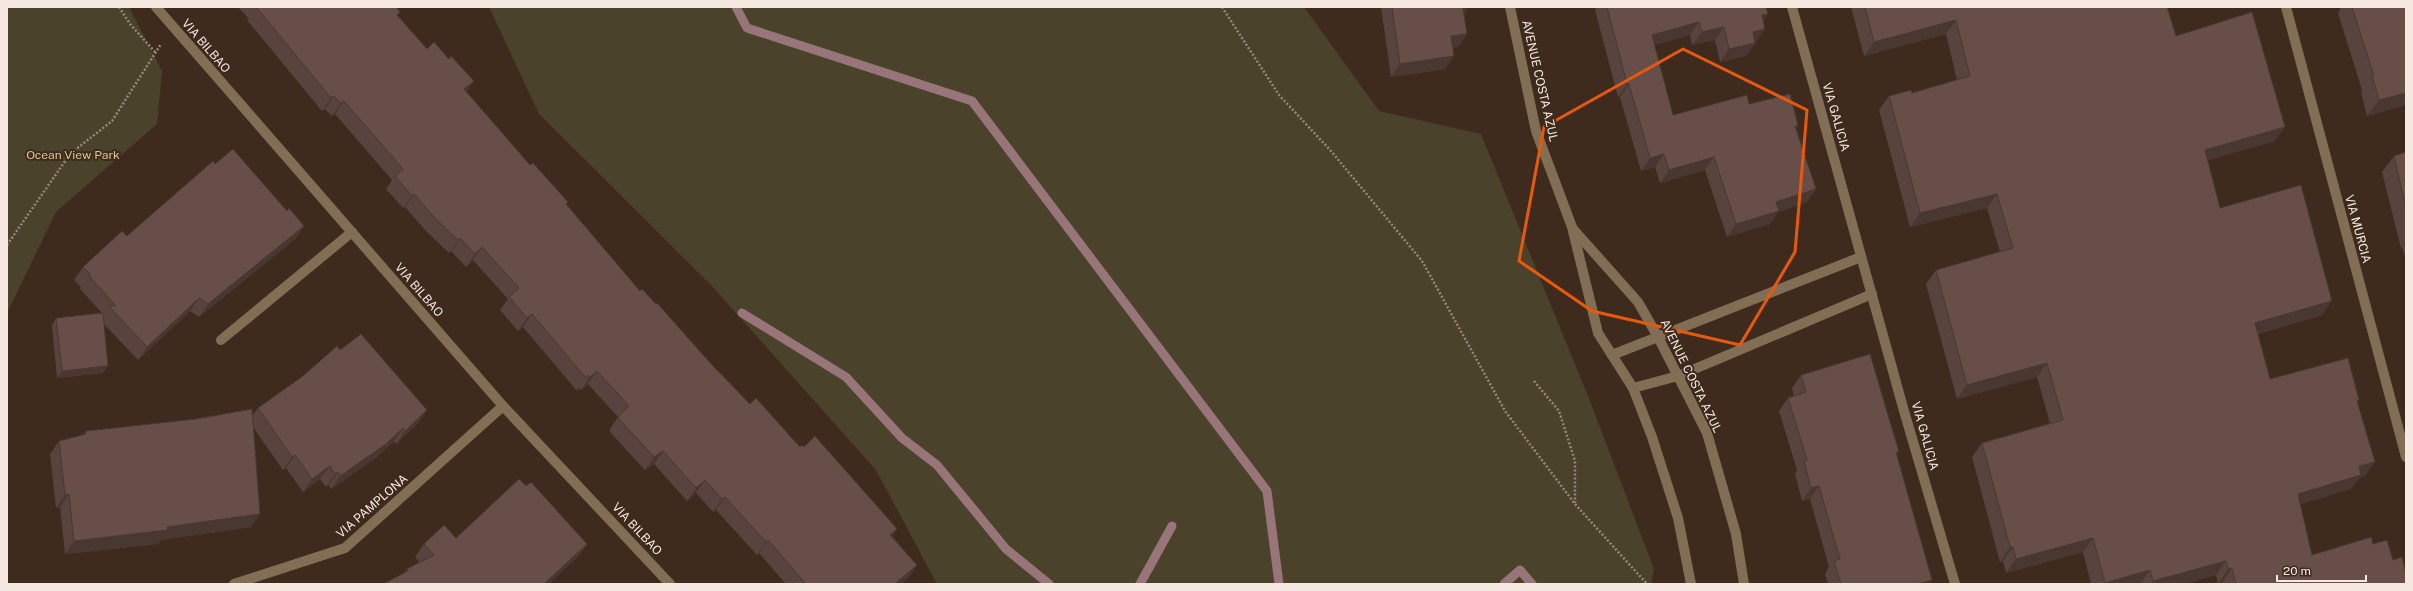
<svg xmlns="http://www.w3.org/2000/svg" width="2413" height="591" viewBox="0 0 2413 591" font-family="'Public Sans',sans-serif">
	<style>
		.green { fill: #4a422a }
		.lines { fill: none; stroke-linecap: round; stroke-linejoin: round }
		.stream { stroke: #977578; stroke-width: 9 }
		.path { stroke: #97877c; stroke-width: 2.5; stroke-dasharray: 2 2; stroke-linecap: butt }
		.minor { stroke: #826e54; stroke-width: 10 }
		.wall { fill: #59433e }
		.shaded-wall { fill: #493732 }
		.building { fill: #684e48; stroke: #493732 }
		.marked { fill: none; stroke: #e8590c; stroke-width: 3; stroke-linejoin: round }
		.labels { text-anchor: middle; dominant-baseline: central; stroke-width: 4; stroke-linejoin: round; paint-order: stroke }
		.street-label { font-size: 12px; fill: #f6e9e1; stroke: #3e2b1e }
		.park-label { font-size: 12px; fill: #d7c690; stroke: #3e2b1e }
	</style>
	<rect width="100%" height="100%" fill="#3e2b1e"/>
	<g class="green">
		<path d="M 7,7 L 129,7 L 162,71 L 157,124 L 56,212 L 7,313 Z"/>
		<path d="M 489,7 L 1304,7 L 1379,111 L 1481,134 L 1590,401 L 1654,569 L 1651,584 L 937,584 L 876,470 L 711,285 L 539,114 Z"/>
	</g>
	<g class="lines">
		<g class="stream">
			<path d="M 736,7 L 747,28 L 972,101 L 1267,491 L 1279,584"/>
			<path d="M 742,313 L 846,377 L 902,438 L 937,465 L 1006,549 L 1049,584"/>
			<path d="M 1140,584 L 1172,526"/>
			<path d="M 1504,584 L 1520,570 L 1532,584"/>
		</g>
		<g class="path">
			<path d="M 119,7 L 130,24 L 155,52"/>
			<path d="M 1222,7 L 1279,95 L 1331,151 L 1422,261 L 1505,411 L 1575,504 L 1647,584"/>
			<path d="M 7,245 L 70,154 L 112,121 L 161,44"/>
			<path d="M 1534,381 L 1559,411 L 1575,461 L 1575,503"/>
		</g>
		<g class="minor">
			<path d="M 156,7 L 503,406 L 670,584"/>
			<path d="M 1510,7 L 1536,131 L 1572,227 L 1598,333 L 1633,388 L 1652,437 L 1678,518 L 1691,584"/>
			<path d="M 1792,7 L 1904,411 L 1955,584"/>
			<path d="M 2286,7 L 2406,457"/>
			<path d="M 1573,229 L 1638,302 L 1658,337 L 1707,433 L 1736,534 L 1744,584"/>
			<path d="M 221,340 L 352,232"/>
			<path d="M 1612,355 L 1861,257"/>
			<path d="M 1633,388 L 1678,376 L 1872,294"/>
			<path d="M 234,584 L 345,548 L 503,406"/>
		</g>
	</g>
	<g class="wall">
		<path d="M 238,7 L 396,7 L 400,12 L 397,15 L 427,49 L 449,59 L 474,81 L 466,92 L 530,165 L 566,204 L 640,291 L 750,404 L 800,447 L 804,447 L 897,529 L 892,536 L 917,565 L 908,578 L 901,584 L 786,584 L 759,553 L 757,555 L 716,510 L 713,512 L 696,493 L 687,501 L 654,464 L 645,470 L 610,432 L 610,429 L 618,417 L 588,384 L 581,390 L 579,388 L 577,391 L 523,327 L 518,331 L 500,310 L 508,299 L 473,260 L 466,267 L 451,251 L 449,253 L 426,231 L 405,207 L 403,208 L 386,189 L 392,180 L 335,114 L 332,116 L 325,109 L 322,111 L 247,20 L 249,19 Z"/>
		<path d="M 1381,7 L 1468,7 L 1464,14 L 1467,34 L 1458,47 L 1453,47 L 1445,69 L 1391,77 Z"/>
		<path d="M 1597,7 L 1766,7 L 1763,21 L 1756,42 L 1746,56 L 1720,62 L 1715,40 L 1692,45 L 1690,35 L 1654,45 L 1673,115 L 1749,104 L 1798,125 L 1796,128 L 1816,189 L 1807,202 L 1778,212 L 1770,224 L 1727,237 L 1705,170 L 1660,183 L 1655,167 L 1641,171 L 1620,97 L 1618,97 L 1595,10 Z"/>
		<path d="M 1851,7 L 2167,7 L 2176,36 L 2275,141 L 2208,160 L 2220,208 L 2322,315 L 2258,334 L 2270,379 L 2357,403 L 2365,476 L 2359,478 L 2351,489 L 2300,504 L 2312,555 L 2373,544 L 2393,560 L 2406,584 L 2222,584 L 2222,583 L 2218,584 L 2216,575 L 2185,584 L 2091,584 L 2083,552 L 2006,573 L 2003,561 L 2000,562 L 1972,457 L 1982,443 L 2050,423 L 2037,377 L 1957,399 L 1926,284 L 1936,270 L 2000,252 L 1987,208 L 1910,227 L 1879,110 L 1889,96 L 1912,93 L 1957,80 L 1946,34 L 1864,56 Z"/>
		<path d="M 2341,7 L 2406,7 L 2406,105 L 2367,116 L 2361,92 L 2362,90 L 2338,13 Z"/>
		<path d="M 2406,152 L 2406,260 L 2402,247 L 2401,248 L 2382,172 L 2394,156 Z"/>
		<path d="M 215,164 L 287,211 L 304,226 L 295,239 L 199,317 L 190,311 L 138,360 L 104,324 L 103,373 L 57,378 L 52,325 L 56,318 L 102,313 L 80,289 L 81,287 L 74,280 L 83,267 L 127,236 Z"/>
		<path d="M 340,350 L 427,410 L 418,423 L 396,444 L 394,441 L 377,457 L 331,489 L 329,485 L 326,487 L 320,479 L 303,492 L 286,468 L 283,470 L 253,427 L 260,514 L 251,527 L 161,540 L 158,544 L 65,554 L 60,507 L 56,508 L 50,454 L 59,441 L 83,435 L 86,431 L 252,416 L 258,408 Z"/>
		<path d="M 1801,375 L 1899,452 L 1897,454 L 1929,584 L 1828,584 L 1825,574 L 1829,567 L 1810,499 L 1802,501 L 1795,474 L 1797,470 L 1779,411 L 1788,398 L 1794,396 L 1792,388 Z"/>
		<path d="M 526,486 L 587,544 L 578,557 L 404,573 L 407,569 L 419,562 L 415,557 L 424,544 L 456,538 Z"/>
	</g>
	<g class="shaded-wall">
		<path d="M 1468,7 L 1459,20 L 1463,8 Z"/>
		<path d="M 1768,14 L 1759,27 L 1762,15 Z"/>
		<path d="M 1956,20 L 1946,34 L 1864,56 L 1874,42 Z"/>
		<path d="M 1699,22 L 1690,35 L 1643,48 L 1652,35 Z"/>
		<path d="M 1724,27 L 1715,40 L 1692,45 L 1702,32 Z"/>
		<path d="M 1765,29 L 1756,42 L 1744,45 L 1753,32 Z"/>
		<path d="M 1467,34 L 1458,47 L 1442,49 L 1451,36 Z"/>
		<path d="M 1755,43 L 1746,56 L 1720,62 L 1729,49 Z"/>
		<path d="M 1454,56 L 1445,69 L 1391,77 L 1400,64 Z"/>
		<path d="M 474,81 L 465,94 L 464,89 Z"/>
		<path d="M 1627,84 L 1629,84 L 1620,97 L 1618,97 Z"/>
		<path d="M 2406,93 L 2406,105 L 2367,116 L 2379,100 Z"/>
		<path d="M 334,96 L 325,109 L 322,111 L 331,98 Z"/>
		<path d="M 344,101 L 335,114 L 332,116 L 341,103 Z"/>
		<path d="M 2285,127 L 2275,141 L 2195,164 L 2205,150 Z"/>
		<path d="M 1664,154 L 1655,167 L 1641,171 L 1650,158 Z"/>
		<path d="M 1714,157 L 1705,170 L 1660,183 L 1669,170 Z"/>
		<path d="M 1816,189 L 1807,202 L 1778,212 L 1770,224 L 1727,237 L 1736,224 L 1776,202 Z"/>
		<path d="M 414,194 L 405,207 L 403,208 L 412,196 Z"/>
		<path d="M 1997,194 L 1987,208 L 1910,227 L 1920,213 Z"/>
		<path d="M 304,226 L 295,239 L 199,317 L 208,304 Z"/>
		<path d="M 460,238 L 451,251 L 449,253 L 458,240 Z"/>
		<path d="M 2406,240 L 2406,242 L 2402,247 L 2401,248 Z"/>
		<path d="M 482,247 L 473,260 L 466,267 L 475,254 Z"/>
		<path d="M 199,298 L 190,311 L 138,360 L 147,347 Z"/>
		<path d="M 2332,301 L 2322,315 L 2245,337 L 2255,323 Z"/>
		<path d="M 532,314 L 523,327 L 518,331 L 527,318 Z"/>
		<path d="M 2047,363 L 2037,377 L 1957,399 L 1967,385 Z"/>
		<path d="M 108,366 L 103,373 L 57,378 L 62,371 Z"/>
		<path d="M 597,371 L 588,384 L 581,390 L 590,377 Z"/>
		<path d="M 427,410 L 418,423 L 396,444 L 405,431 Z"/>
		<path d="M 403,428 L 394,441 L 377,457 L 331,489 L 340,476 Z"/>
		<path d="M 663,451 L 654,464 L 645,470 L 654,457 Z"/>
		<path d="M 295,455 L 286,468 L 283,470 L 292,457 Z"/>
		<path d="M 2375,462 L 2365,476 L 2359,478 L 2351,489 L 2288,508 L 2298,494 L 2359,466 Z"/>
		<path d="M 330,466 L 320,479 L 303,492 L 312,479 Z"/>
		<path d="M 338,472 L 329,485 L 326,487 L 335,474 Z"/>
		<path d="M 705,480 L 696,493 L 687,501 L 696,488 Z"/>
		<path d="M 1819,486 L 1810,499 L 1802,501 L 1811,488 Z"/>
		<path d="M 69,494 L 60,507 L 56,508 L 65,495 Z"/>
		<path d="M 725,497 L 716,510 L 713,512 L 722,499 Z"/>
		<path d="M 260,514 L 251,527 L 161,540 L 158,544 L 65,554 L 74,541 L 167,527 Z"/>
		<path d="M 897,529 L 888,542 L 890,535 Z"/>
		<path d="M 2093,538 L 2083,552 L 2006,573 L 2016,559 Z"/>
		<path d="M 768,540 L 759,553 L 757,555 L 766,542 Z"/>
		<path d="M 587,544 L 578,557 L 549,584 L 544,584 Z"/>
		<path d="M 2010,547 L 2013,547 L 2003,561 L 2000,562 Z"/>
		<path d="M 2226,561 L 2216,575 L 2185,584 L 2151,584 L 2153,581 Z"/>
		<path d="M 917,565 L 908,578 L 901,584 L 895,584 Z"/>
		<path d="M 2232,568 L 2222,583 L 2218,584 L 2228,569 Z"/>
		<path d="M 2150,570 L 2140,584 L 2104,584 L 2105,583 Z"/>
		<path d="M 1932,580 L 1929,584 L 1917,584 Z"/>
	</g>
	<g class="building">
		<path d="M 256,7 L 396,7 L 400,12 L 397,15 L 427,49 L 434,42 L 449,59 L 451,56 L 474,81 L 464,89 L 530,165 L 533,163 L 568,202 L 566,204 L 640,291 L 642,289 L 656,304 L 657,303 L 713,366 L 750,404 L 756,398 L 800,447 L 802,445 L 804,447 L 815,436 L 893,524 L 897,529 L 890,535 L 917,565 L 895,584 L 806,584 L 768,540 L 766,542 L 725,497 L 722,499 L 705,480 L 696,488 L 663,451 L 654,457 L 619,419 L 619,416 L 629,406 L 597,371 L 590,377 L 588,375 L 586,378 L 532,314 L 527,318 L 509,297 L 519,288 L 482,247 L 475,254 L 460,238 L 458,240 L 435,218 L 414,194 L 412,196 L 395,176 L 403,169 L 344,101 L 341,103 L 334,96 L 331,98 Z"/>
		<path d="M 1392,7 L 1468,7 L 1463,8 L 1467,34 L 1451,36 L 1454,56 L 1400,64 Z"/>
		<path d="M 1607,7 L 1766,7 L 1768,14 L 1762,15 L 1765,29 L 1753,32 L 1755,43 L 1729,49 L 1724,27 L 1702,32 L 1699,22 L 1652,35 L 1673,115 L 1747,95 L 1749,104 L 1790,94 L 1798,125 L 1795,126 L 1816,189 L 1776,202 L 1779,211 L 1736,224 L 1714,157 L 1669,170 L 1664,154 L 1650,158 L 1629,84 L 1627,84 Z"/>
		<path d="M 1865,7 L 2167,7 L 2176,36 L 2252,12 L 2285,127 L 2205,150 L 2220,208 L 2301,185 L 2332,301 L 2255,323 L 2270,379 L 2348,358 L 2359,400 L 2357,401 L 2375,462 L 2359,466 L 2361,475 L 2298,494 L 2312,555 L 2371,537 L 2373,544 L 2387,540 L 2393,560 L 2402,557 L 2406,574 L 2406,584 L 2236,584 L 2232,568 L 2228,569 L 2226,561 L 2153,581 L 2150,570 L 2105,583 L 2093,538 L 2016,559 L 2013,547 L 2010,547 L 1982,443 L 2063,420 L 2047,363 L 1967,385 L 1936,270 L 2013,248 L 1997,194 L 1920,213 L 1889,96 L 1911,90 L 1912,93 L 1970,76 L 1956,20 L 1874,42 Z"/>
		<path d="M 2352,7 L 2406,7 L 2406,93 L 2379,100 L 2372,76 L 2374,76 Z"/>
		<path d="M 233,149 L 287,211 L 289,208 L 304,226 L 208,304 L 199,298 L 147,347 L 109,306 L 116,306 L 89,276 L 91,275 L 83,267 L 122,231 L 127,236 L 213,161 L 215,164 Z"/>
		<path d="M 2406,152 L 2406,208 L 2394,156 Z"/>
		<path d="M 103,313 L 108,366 L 62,371 L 56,318 Z"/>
		<path d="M 361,334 L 427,410 L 405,431 L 403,428 L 386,444 L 340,476 L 338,472 L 335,474 L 330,466 L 312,479 L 295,455 L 292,457 L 258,408 L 303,376 L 337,346 L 340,350 Z"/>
		<path d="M 1870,354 L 1899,452 L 1896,452 L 1932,580 L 1917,584 L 1841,584 L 1834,561 L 1840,559 L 1819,486 L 1811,488 L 1804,461 L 1807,460 L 1788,398 L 1806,392 L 1801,375 Z"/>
		<path d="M 252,409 L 260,514 L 167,527 L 168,530 L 74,541 L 69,494 L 65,495 L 59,441 L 86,434 L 86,431 L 196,419 Z"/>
		<path d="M 519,479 L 526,486 L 531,482 L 587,544 L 544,584 L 383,584 L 408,571 L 407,569 L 434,555 L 424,544 L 444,525 L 456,538 Z"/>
	</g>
	<path class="marked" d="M 1683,49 L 1807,110 L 1795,252 L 1740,345 L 1592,311 L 1519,261 L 1544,127 Z"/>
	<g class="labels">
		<g class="street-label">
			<text transform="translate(206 46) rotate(49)">VIA BILBAO</text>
			<text transform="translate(1540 81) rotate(77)">AVENUE COSTA AZUL</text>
			<text transform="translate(1836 117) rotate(74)">VIA GALICIA</text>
			<text transform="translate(2358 229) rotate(75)">VIA MURCIA</text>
			<text transform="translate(419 290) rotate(49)">VIA BILBAO</text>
			<text transform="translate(1691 376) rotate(64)">AVENUE COSTA AZUL</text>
			<text transform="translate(1925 436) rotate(74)">VIA GALICIA</text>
			<text transform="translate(372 506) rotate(-41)">VIA PAMPLONA</text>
			<text transform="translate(637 529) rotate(47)">VIA BILBAO</text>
		</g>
		<g class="park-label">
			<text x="73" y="155">Ocean View Park</text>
		</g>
	</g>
	<rect width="2413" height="591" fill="none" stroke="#f6e9e1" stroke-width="16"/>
	<path d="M2277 575v6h89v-6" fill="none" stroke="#f6e9e1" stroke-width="2"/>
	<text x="2283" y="575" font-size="12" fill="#f6e9e1" stroke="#3e2b1e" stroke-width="3" paint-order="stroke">20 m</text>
</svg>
